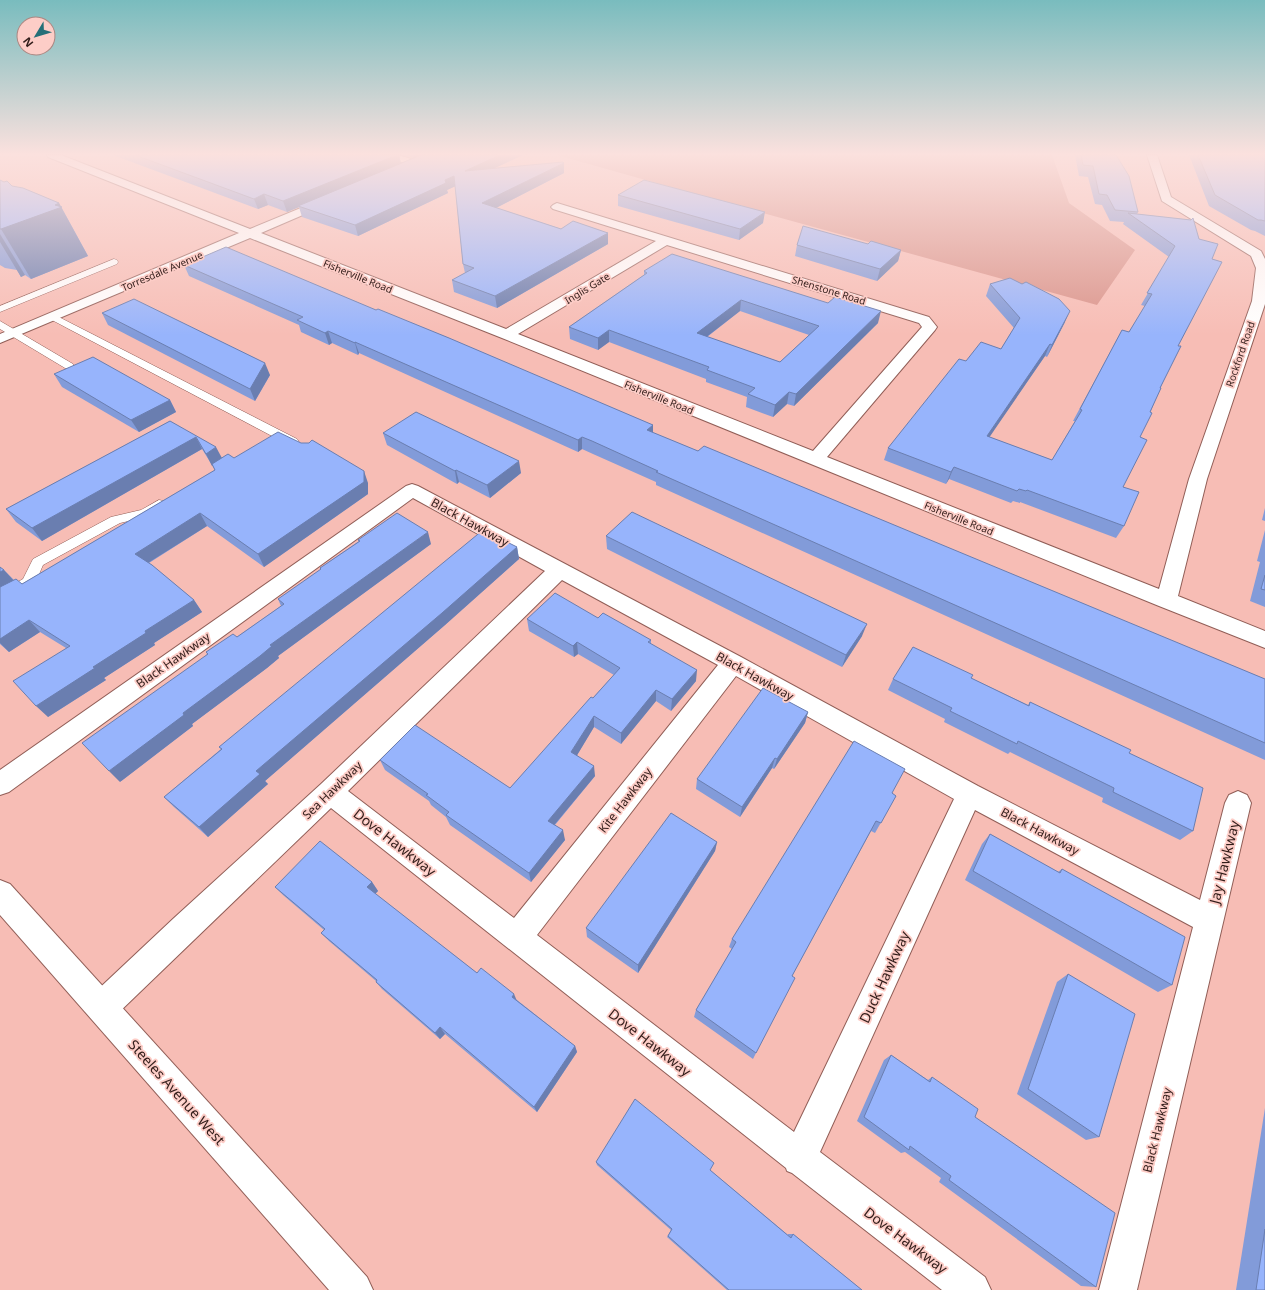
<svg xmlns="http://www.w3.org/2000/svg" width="1265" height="1290" viewBox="0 0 1265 1290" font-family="'Noto Sans',sans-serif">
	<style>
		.green { fill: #da948b }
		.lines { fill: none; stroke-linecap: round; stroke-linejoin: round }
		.service-casing { stroke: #915e57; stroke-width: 1 }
		.minor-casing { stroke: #915e57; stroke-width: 2 }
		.secondary-casing { stroke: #915e57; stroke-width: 2 }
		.service { fill: #fff; fill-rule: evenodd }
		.minor { fill: #fff; fill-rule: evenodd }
		.secondary { fill: #fff; fill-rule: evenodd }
		.wall { fill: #829bd9; fill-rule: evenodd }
		.shaded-wall { fill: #6a7eb0 }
		.building { fill: #97b4fc; stroke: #6a7eb0; fill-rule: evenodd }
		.labels { text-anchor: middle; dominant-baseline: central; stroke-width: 3.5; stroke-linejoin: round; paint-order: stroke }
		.far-street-label { font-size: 10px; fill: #321d1a; stroke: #fdcdc7 }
		.street-label { font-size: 12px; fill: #321d1a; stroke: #fdcdc7 }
		.near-street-label { font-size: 14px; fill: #321d1a; stroke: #fdcdc7 }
	</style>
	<rect width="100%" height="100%" fill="#f7bdb5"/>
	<path class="green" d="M 557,155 L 1052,155 L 1069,203 L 1135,250 L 1097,305 L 741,207 Z"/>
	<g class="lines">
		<g class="service-casing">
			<g id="service">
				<path d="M 114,259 L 117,260 L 118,262 L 117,264 L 0,312 L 0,306 Z"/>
				<path d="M 53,314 L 297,439 L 299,442 L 297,445 L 289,445 L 50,319 L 48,317 Z"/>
				<path d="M 0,321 L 73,364 L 74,366 L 69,369 L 65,368 L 0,329 Z"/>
				<path d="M 159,500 L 164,501 L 165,504 L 164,507 L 150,516 L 120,523 L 43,565 L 34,586 L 0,604 L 0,592 L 23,579 L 33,559 L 111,517 L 141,510 Z"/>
			</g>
		</g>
		<g class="minor-casing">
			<g id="minor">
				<path d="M 47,155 L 61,155 L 250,229 L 325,198 L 333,198 L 335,200 L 333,202 L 261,233 L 506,329 L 656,241 L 553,209 L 551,207 L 553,205 L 557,203 L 929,317 L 937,327 L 935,330 L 827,457 L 1159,589 L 1189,479 L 1252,301 L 1256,268 L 1251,256 L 1162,201 L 1147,155 L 1157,155 L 1171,197 L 1261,251 L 1265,259 L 1265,304 L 1207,479 L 1178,596 L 1265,631 L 1265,648 L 1159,606 L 502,338 L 250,238 L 0,343 L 0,334 L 239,233 L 48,157 ZM 667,245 L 919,323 L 922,327 L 813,451 L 518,334 Z"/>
				<path d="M 383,155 L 398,155 L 418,161 L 419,163 L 414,166 L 384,157 Z"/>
				<path d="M 412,484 L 418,486 L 741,657 L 978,786 L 1200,900 L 1225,803 L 1229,795 L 1238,791 L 1247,795 L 1251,803 L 1137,1290 L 1099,1290 L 1193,927 L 975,810 L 820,1152 L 985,1277 L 991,1290 L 942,1290 L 792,1173 L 787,1171 L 786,1168 L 331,808 L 113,1018 L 102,1022 L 91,1018 L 87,1007 L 91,996 L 174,918 L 321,784 L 545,571 L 413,498 L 9,792 L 0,795 L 0,770 L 406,486 ZM 562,580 L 718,665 L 514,918 L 348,791 ZM 736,676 L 954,799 L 794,1132 L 537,935 Z"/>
			</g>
		</g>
		<g class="secondary-casing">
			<path id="secondary" d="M 0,880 L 10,884 L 367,1277 L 373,1290 L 329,1290 L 0,915 Z"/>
		</g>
		<use href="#service" class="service"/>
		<use href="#minor" class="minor"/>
		<use href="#secondary" class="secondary"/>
	</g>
	<g class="wall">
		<path d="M 113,155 L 399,155 L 401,163 L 413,158 L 402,155 L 523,155 L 495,168 L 564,163 L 564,173 L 496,208 L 608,244 L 497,308 L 454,292 L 452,280 L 465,273 L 463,264 L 455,186 L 447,190 L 448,193 L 358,236 L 302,217 L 299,207 L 287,212 L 268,205 L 258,209 Z"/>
		<path d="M 1075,155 L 1116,155 L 1138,212 L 1137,214 L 1191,220 L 1178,346 L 1140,437 L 1123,487 L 1124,526 L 1116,538 L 1020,502 L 1020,503 L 1013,501 L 1011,503 L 949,479 L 946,484 L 884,460 L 888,448 L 966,361 L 1001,349 L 1014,328 L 986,296 L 990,284 L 1065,322 L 1047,357 L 1045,356 L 989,437 L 1052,460 L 1075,421 L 1073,421 L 1122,330 L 1129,332 L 1145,306 L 1141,305 L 1169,257 L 1123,224 L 1124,222 L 1110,221 L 1102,205 L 1095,204 L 1088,177 L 1079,176 Z"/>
		<path d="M 1189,155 L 1265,155 L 1265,236 L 1255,231 L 1251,230 L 1209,206 Z"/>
		<path d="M 0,180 L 12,186 L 59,203 L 88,256 L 31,279 L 25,275 L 21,277 L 17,270 L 5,268 L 0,265 Z"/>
		<path d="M 618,195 L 763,223 L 739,240 L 618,206 Z"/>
		<path d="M 797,245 L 901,250 L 898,261 L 877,281 L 795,256 Z"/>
		<path d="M 184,265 L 376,310 L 653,425 L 653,433 L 1265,679 L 1265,760 L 656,485 L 656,482 L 593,454 L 582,449 L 578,452 L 359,353 L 358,355 L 332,343 L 329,345 L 301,332 L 299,325 L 189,276 Z"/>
		<path d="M 644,271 L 878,323 L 794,406 L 787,404 L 773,417 L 746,407 L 747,397 L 706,382 L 706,379 L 609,342 L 598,350 L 570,339 L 569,327 L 644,275 ZM 740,311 L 809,335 L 780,362 L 707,337 Z"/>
		<path d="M 102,313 L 270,375 L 255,401 L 108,325 Z"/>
		<path d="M 54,374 L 170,400 L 176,412 L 139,432 L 62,387 Z"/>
		<path d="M 170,421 L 222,458 L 234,458 L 368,483 L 368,494 L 264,567 L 207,526 L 149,563 L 194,600 L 202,612 L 154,643 L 155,645 L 104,678 L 106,680 L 48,717 L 66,648 L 40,632 L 9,652 L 0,644 L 0,567 L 4,570 L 14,580 L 22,584 L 215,470 L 202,449 L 42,541 L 16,522 L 6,509 Z"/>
		<path d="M 383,433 L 521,473 L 490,498 L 459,482 L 457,484 L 387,445 Z"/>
		<path d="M 1265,508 L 1265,521 L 1262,520 Z"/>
		<path d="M 1265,530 L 1265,607 L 1250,601 L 1260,562 L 1257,561 Z"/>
		<path d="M 606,536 L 862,636 L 842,667 L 607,549 Z"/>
		<path d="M 358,540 L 431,544 L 278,656 L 279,658 L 267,668 L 192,724 L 193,726 L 120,782 L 207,654 L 206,652 L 237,637 L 281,606 L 278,599 L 321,570 L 320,568 L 359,541 Z"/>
		<path d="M 517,547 L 519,559 L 445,625 L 265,781 L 268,784 L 208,837 L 174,807 L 164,797 L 221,749 L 219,747 Z"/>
		<path d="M 598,618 L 651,640 L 651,644 L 696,681 L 671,711 L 656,701 L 621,744 L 594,727 L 577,755 L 595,776 L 555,825 L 565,840 L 531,882 L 450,825 L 446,817 L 431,805 L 429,801 L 385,770 L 380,760 L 510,788 L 614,675 L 578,654 L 574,657 L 529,631 L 527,619 Z"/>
		<path d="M 971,678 L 1028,705 L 1030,702 L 1129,753 L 1193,831 L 1180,840 L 1102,802 L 1103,798 L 1010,752 L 1008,754 L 944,722 L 945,719 L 888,690 L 893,679 Z"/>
		<path d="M 808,712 L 805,723 L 774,769 L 772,768 L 740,817 L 696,789 L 697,779 Z"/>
		<path d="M 892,793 L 896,796 L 875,833 L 871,831 L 792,976 L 756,1053 L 753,1059 L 694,1017 L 696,1010 L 732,949 L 729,947 L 732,939 Z"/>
		<path d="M 990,834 L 1058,872 L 1062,869 L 1172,985 L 1158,992 L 965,880 L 982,844 Z"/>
		<path d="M 717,842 L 715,851 L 638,973 L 587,937 L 586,928 Z"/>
		<path d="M 372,882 L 378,891 L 375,894 L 477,973 L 517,1000 L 575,1046 L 577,1052 L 537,1112 L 445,1034 L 440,1039 L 382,989 L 376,982 L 376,981 L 329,941 L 321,933 L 324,930 L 283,895 L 275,887 Z"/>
		<path d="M 1068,974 L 1099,1137 L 1086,1140 L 1017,1094 L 1057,982 Z"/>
		<path d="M 891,1055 L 928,1080 L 932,1077 L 975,1117 L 1096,1287 L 1081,1286 L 939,1182 L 941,1178 L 905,1152 L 901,1153 L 857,1121 L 884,1060 Z"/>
		<path d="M 1265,1108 L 1265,1290 L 1236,1290 Z"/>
		<path d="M 596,1162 L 710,1170 L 788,1235 L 788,1234 L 793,1234 L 862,1290 L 727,1290 L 667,1237 L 671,1230 L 597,1165 Z"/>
	</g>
	<g class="shaded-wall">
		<path d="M 397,155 L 399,155 L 401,164 L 298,206 L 299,207 L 287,212 L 283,201 Z"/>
		<path d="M 413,155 L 422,155 L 414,158 Z"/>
		<path d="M 500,155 L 523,155 L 466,181 L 465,171 Z"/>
		<path d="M 564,163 L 564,173 L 484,214 L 482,203 Z"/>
		<path d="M 454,176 L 456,186 L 447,190 L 448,193 L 358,236 L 355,225 Z"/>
		<path d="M 264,194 L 268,205 L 258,209 L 254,199 Z"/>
		<path d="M 59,203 L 88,256 L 31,279 L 1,229 Z"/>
		<path d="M 765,212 L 763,223 L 739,240 L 740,229 Z"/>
		<path d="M 608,233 L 608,244 L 497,308 L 495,296 Z"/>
		<path d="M 0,234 L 25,275 L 21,277 L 0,242 Z"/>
		<path d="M 901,250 L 898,261 L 877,281 L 880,269 Z"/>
		<path d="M 741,300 L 740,311 L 696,345 L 697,333 Z"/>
		<path d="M 881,311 L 878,323 L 794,406 L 796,394 Z"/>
		<path d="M 1070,311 L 1065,322 L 1047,357 L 1052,345 Z"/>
		<path d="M 609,330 L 609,342 L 598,350 L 598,338 Z"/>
		<path d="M 328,331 L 332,343 L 329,345 L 325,333 Z"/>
		<path d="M 355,342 L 359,353 L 358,355 L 355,343 Z"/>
		<path d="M 1050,344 L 1045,356 L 982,448 L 987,436 Z"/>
		<path d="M 265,363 L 270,375 L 255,401 L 250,389 Z"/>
		<path d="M 789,392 L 787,404 L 773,417 L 775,405 Z"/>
		<path d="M 170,400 L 176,412 L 139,432 L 131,420 Z"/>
		<path d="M 653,425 L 653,437 L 647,430 Z"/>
		<path d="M 196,437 L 202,449 L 42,541 L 32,528 Z"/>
		<path d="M 582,437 L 582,449 L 578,452 L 578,440 Z"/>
		<path d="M 216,447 L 223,460 L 212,466 L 206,454 Z"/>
		<path d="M 519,461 L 521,473 L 490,498 L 487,485 Z"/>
		<path d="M 954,467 L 949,479 L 946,484 L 951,472 Z"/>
		<path d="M 456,470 L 459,482 L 457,484 L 455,471 Z"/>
		<path d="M 364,471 L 368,483 L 368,494 L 264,567 L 258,554 Z"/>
		<path d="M 200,513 L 207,526 L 143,566 L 135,554 Z"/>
		<path d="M 428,532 L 431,544 L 278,656 L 279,658 L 267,668 L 192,724 L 193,726 L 120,782 L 109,771 L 270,645 Z"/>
		<path d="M 517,547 L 519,559 L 445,625 L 265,781 L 268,784 L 208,837 L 199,827 L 256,771 Z"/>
		<path d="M 4,570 L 15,582 L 0,590 L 0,572 Z"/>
		<path d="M 194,600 L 202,612 L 154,643 L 155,645 L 104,678 L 106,680 L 48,717 L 36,706 L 145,631 Z"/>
		<path d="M 29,620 L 40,632 L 9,652 L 0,643 L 0,639 Z"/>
		<path d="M 867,624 L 862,636 L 842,667 L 846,655 Z"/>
		<path d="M 577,642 L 578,654 L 574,657 L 573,646 Z"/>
		<path d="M 697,670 L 696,681 L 671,711 L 672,699 Z"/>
		<path d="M 656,690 L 656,701 L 621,744 L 621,733 Z"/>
		<path d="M 808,712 L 805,723 L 774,769 L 777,759 Z"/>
		<path d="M 594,716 L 594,727 L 573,762 L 571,752 Z"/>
		<path d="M 775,758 L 772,768 L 740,817 L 742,807 Z"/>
		<path d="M 594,766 L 595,776 L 550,830 L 548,821 Z"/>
		<path d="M 563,830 L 565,840 L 531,882 L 529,873 Z"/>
		<path d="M 717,842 L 715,851 L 638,973 L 638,965 Z"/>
		<path d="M 372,882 L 378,891 L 373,896 L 367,887 Z"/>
		<path d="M 514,994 L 517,1001 L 512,997 Z"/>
		<path d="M 440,1027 L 445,1034 L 440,1039 L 435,1033 Z"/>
		<path d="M 575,1046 L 577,1052 L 537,1112 L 534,1107 Z"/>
	</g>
	<g class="building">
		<path d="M 135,155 L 397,155 L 283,201 L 264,194 L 254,199 Z"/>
		<path d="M 421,155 L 500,155 L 465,171 L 563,162 L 564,163 L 482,203 L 561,229 L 573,221 L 608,233 L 495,296 L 452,280 L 474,268 L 463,264 L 454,176 L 445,180 L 446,183 L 355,225 L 298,206 Z"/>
		<path d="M 1081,155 L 1116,155 L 1129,176 L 1138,212 L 1115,210 L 1107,195 L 1099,194 L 1093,166 L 1083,165 Z"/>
		<path d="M 1198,155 L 1265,155 L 1265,221 L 1261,220 L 1258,220 L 1215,195 Z"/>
		<path d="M 0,180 L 4,182 L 7,181 L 12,186 L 23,188 L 59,203 L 55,205 L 62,207 L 1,229 L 0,229 Z"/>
		<path d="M 644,180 L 765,212 L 740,229 L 618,195 Z"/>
		<path d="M 1128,213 L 1191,220 L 1193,218 L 1199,239 L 1218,244 L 1212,259 L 1222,262 L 1178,346 L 1181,346 L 1160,388 L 1161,388 L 1150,412 L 1152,413 L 1140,437 L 1147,440 L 1123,487 L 1139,492 L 1124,526 L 1027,490 L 1026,491 L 1019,489 L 1017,491 L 954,467 L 951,472 L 888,448 L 959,359 L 966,361 L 981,342 L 1001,349 L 1020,318 L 990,284 L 1010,278 L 1022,284 L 1026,282 L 1059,299 L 1070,311 L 1052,345 L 1050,344 L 987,436 L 1052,460 L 1082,410 L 1080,409 L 1122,330 L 1129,332 L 1152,294 L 1147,293 L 1175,246 Z"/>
		<path d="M 803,226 L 868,244 L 871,241 L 901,250 L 880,269 L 797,245 Z"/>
		<path d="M 226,247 L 376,310 L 378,309 L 449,338 L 653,425 L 647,430 L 698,451 L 704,446 L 1265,679 L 1265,743 L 656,472 L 658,471 L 592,441 L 582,437 L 578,440 L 355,342 L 355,343 L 328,331 L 325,333 L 297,320 L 303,317 L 184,265 Z"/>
		<path d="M 672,254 L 828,303 L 835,297 L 881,311 L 796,394 L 789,392 L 775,405 L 748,394 L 755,388 L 707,370 L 709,367 L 609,330 L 598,338 L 569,327 L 647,273 L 644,271 ZM 741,300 L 819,326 L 780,362 L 697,333 Z"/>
		<path d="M 134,299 L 265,363 L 250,389 L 102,313 Z"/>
		<path d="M 93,357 L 170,400 L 131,420 L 54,374 Z"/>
		<path d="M 416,412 L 519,461 L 487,485 L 456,470 L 455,471 L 383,433 Z"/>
		<path d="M 170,421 L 216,447 L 206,454 L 196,437 L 32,528 L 6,509 Z"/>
		<path d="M 278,432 L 301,443 L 309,443 L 312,440 L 364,471 L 364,482 L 258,554 L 200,513 L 135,554 L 152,565 L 194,600 L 145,631 L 146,633 L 93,667 L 95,668 L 36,706 L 13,681 L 70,646 L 29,620 L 0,639 L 0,587 L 16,579 L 22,584 L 215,470 L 212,464 L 228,454 L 234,458 Z"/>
		<path d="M 632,512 L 867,624 L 846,655 L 606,536 Z"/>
		<path d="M 397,513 L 428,532 L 270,645 L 272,646 L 260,656 L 183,713 L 184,715 L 109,771 L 82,743 L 208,654 L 206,652 L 233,634 L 237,637 L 284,604 L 278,599 L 321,569 L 320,568 L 360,541 L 358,540 Z"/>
		<path d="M 483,530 L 517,547 L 442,613 L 256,771 L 260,774 L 199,827 L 164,797 L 222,749 L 219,747 Z"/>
		<path d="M 0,567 L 4,570 L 0,572 Z"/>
		<path d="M 1265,575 L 1265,590 L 1261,589 Z"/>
		<path d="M 555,593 L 598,618 L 603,613 L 651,640 L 648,642 L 697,670 L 672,699 L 656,690 L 621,733 L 594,716 L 571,752 L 594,766 L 548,821 L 563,830 L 529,873 L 446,815 L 449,812 L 426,795 L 428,794 L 380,760 L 415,725 L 510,788 L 591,697 L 593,698 L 620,668 L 577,642 L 573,646 L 527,619 Z"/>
		<path d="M 913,647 L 973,675 L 971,678 L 1029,706 L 1030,702 L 1131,750 L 1129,753 L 1203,788 L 1193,831 L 1113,792 L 1114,788 L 1018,741 L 1017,744 L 950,711 L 952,708 L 893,679 Z"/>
		<path d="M 763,688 L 808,712 L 777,759 L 775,758 L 742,807 L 697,779 Z"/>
		<path d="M 854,741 L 905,769 L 892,793 L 896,796 L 881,823 L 876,821 L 792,976 L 795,978 L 756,1053 L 696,1010 L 736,942 L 732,939 Z"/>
		<path d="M 671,813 L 717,842 L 638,965 L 586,928 Z"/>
		<path d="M 990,834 L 1060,873 L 1062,869 L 1185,937 L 1172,985 L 973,871 Z"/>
		<path d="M 320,841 L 372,882 L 367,887 L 477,973 L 481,968 L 514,994 L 512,997 L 575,1046 L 534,1107 L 440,1027 L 435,1033 L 376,982 L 377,980 L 321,933 L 325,929 L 275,887 Z"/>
		<path d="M 1068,974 L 1135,1014 L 1099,1137 L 1028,1089 Z"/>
		<path d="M 891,1055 L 930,1082 L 932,1077 L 978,1109 L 975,1117 L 1115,1213 L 1096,1287 L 949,1180 L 951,1176 L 910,1146 L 909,1150 L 864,1117 Z"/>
		<path d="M 635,1099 L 714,1163 L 710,1170 L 791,1238 L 793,1234 L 862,1290 L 729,1290 L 668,1236 L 672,1229 L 596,1162 Z"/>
		<path d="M 1265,1229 L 1265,1290 L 1256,1290 Z"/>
	</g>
	<linearGradient id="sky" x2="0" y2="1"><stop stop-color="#79bcbe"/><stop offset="0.46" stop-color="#fbe1de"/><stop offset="1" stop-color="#fbe1de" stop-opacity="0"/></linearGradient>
	<rect width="1265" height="335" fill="url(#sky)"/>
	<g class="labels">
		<g class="far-street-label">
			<text transform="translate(162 271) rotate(-23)">Torresdale Avenue</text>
			<text transform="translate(358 276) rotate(22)">Fisherville Road</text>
			<text transform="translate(587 288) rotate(-31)">Inglis Gate</text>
			<text transform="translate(829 290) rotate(17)">Shenstone Road</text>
			<text transform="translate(1240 354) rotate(-71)">Rockford Road</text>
			<text transform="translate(659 397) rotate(22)">Fisherville Road</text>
			<text transform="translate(959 518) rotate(22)">Fisherville Road</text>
		</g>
		<g class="street-label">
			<text transform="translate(470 522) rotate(29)">Black Hawkway</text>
			<text transform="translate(173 660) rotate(-35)">Black Hawkway</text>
			<text transform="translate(755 676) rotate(29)">Black Hawkway</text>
			<text transform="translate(332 790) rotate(-44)">Sea Hawkway</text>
			<text transform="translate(625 800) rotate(-52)">Kite Hawkway</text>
			<text transform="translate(1040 831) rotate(28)">Black Hawkway</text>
			<text transform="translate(1157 1130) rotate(-76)">Black Hawkway</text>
		</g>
		<g class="near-street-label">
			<text transform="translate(395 842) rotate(38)">Dove Hawkway</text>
			<text transform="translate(1224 862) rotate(-76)">Jay Hawkway</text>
			<text transform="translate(884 977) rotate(-65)">Duck Hawkway</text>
			<text transform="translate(650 1042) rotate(38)">Dove Hawkway</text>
			<text transform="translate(177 1092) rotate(48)">Steeles Avenue West</text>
			<text transform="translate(906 1240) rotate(37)">Dove Hawkway</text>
		</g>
	</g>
	<g transform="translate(36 36) rotate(232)"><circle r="19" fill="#fdcdc7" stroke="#ac8782"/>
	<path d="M0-3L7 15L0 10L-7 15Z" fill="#256f78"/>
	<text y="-6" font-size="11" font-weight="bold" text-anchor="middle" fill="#321d1a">N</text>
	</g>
</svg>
